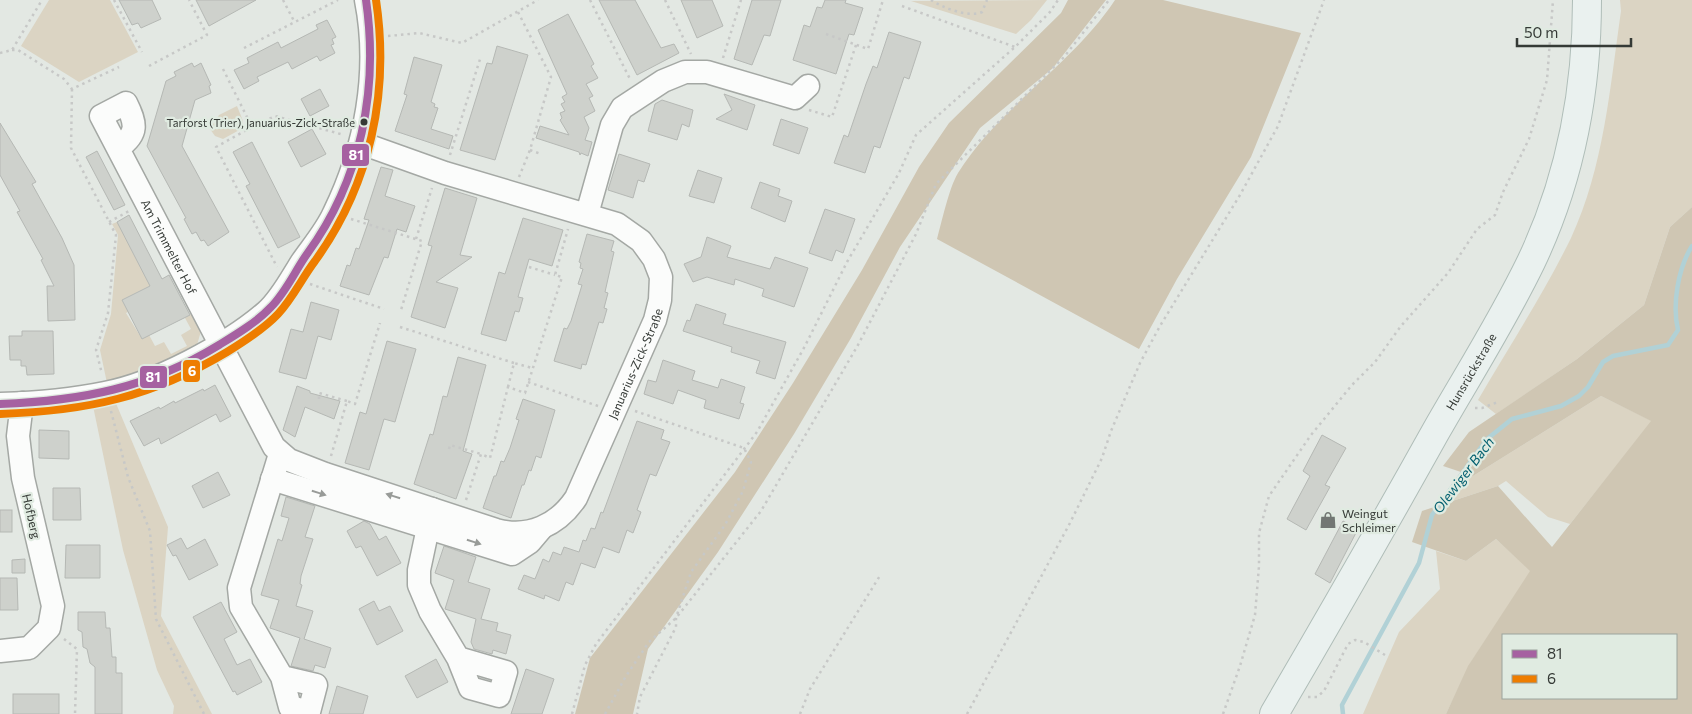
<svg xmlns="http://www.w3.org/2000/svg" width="1692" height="714" viewBox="0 0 1692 714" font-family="Commissioner,sans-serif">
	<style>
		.green { fill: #dbd4c3 }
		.forest { fill: #cfc6b3; fill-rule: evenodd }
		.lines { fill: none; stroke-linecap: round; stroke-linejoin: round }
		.stream { stroke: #b1d1d6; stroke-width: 4.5 }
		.building { fill: #ced1cc; stroke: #b5b8b4 }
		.minor-casing { stroke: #a4a8a4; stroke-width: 25 }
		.major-casing { stroke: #afbdb8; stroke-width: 30 }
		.path { stroke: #c7c8c7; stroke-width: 2.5; stroke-dasharray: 2.5 4; stroke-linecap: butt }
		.minor { stroke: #fbfcfb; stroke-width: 22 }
		.major { stroke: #eaf1ef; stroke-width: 28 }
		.bus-1-casing { stroke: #e0ebe1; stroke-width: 11 }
		.bus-2-casing { stroke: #e0ebe1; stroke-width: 11 }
		.bus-1 { stroke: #a661a1; stroke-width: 8 }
		.bus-2 { stroke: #ee7d00; stroke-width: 8 }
		.oneway { fill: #989b98 }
		.bus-dot { fill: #353a36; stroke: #e0ebe1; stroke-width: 2 }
		.labels { text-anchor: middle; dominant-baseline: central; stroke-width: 4.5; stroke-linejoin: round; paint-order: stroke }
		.bus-label { font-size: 11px; fill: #353a36; stroke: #e0ebe1; text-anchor: end }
		.street-label { font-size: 12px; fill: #353a36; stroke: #e0ebe1 }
		.poi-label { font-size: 12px; fill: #353a36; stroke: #e0ebe1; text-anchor: start }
		.water-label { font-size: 14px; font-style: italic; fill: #056171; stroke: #e0ebe1 }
		.line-badge { stroke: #e0ebe1; stroke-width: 2 }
		.badge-label { font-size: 14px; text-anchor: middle; font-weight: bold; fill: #fff }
	</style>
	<rect width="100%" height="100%" fill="#e3e8e3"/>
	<g class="green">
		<path d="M 49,0 L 110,0 L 138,52 L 79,82 L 21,46 Z"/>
		<path d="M 1047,0 L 1031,20 L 1016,34 L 911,1 Z"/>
		<path d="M 1620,0 L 1692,0 L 1692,207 L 1670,227 L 1644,305 L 1577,359 L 1496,414 L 1478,400 C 1509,347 1544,293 1571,238 C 1604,167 1610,87 1621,11 Z"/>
		<path d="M 237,106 L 243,121 L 243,128 L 223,139 L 215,136 L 210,129 L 219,115 Z"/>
		<path d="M 117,222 L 148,282 L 161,280 L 122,300 L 128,312 L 126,313 L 142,339 L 149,335 L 155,346 L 164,342 L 171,354 L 187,346 L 181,335 L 191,329 L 185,318 L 193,313 L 201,331 L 197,345 L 159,366 L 107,383 L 100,350 L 111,314 L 118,235 L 112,224 Z"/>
		<path d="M 1601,396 L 1652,421 L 1570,524 L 1548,517 L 1506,481 L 1498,486 L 1443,504 L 1461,476 L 1473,476 Z"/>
		<path d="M 115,401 L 168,527 L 161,616 L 212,714 L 173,714 L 174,706 L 157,670 L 123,550 L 93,406 Z"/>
		<path d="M 1496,539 L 1531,571 L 1471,662 L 1446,714 L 1363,714 L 1399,632 L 1440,589 L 1436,551 L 1466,561 Z"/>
	</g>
	<g class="forest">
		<path d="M 1068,0 L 1106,0 L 1053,68 L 980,128 L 900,247 L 851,338 L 794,434 L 718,552 L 648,649 L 633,714 L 575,714 L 590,658 L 735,472 L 793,383 L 862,270 L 919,167 L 949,123 L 1061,13 Z"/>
		<path d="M 1115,0 L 1163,0 L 1301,33 L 1251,157 L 1177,279 L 1139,349 L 937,239 C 942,221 949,188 958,173 C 999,107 1072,65 1115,0 Z"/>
		<path d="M 1692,207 L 1692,714 L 1446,714 L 1468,666 L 1530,571 L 1496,539 L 1466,561 L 1412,542 L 1422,511 L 1498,486 L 1552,547 L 1651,421 L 1601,396 L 1473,476 L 1443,466 L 1469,432 L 1577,359 L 1644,305 L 1670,227 ZM 1676,635 L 1676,698 L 1503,698 L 1503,635 Z"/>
	</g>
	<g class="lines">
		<path class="stream" d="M 1343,714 L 1342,705 L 1419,563 L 1432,515 L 1487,439 L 1512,419 L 1561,406 L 1579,396 L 1588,387 L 1603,362 L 1613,356 L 1668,345 L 1678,330 C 1672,305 1678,268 1692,246"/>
	</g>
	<g class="building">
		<path d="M 119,0 L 152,0 L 161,19 L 141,28 L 138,23 L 132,25 Z"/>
		<path d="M 196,0 L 256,0 L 209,26 Z"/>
		<path d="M 599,0 L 635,0 L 661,48 L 674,44 L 679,53 L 637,75 Z"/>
		<path d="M 681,0 L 712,0 L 723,26 L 697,38 Z"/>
		<path d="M 752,0 L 781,0 L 770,36 L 764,35 L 752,65 L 734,59 Z"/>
		<path d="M 825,0 L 846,0 L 845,3 L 863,8 L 854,35 L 849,34 L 836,74 L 793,60 L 804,25 L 810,27 L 817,7 L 822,8 Z"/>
		<path d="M 568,14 L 594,64 L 591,66 L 598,78 L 586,84 L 593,96 L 589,98 L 595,111 L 584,117 L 589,128 L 585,140 L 592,142 L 588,156 L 581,153 L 580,155 L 579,152 L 536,138 L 540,126 L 569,135 L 560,120 L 562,118 L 560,113 L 565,111 L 561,104 L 565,102 L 562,97 L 567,94 L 538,30 Z"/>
		<path d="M 327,20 L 336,37 L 332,39 L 334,44 L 331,45 L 335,53 L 320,61 L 317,56 L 292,69 L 288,62 L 257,77 L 259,81 L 244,89 L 234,70 L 249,63 L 247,58 L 278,42 L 281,48 L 318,29 L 316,25 Z"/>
		<path d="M 889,32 L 921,42 L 909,79 L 904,77 L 880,148 L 874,146 L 865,173 L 834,163 L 844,135 L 848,137 L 866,84 L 873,66 L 877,68 Z"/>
		<path d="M 497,46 L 528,55 L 495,160 L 460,150 L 487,63 L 492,64 Z"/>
		<path d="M 414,57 L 442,65 L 431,102 L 435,104 L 434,107 L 438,108 L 431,129 L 453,136 L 449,149 L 395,131 L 407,95 L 404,94 Z"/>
		<path d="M 192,63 L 194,67 L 201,63 L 211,85 L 209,86 L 211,93 L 195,100 L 182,146 L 229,232 L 208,246 L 204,240 L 201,241 L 196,232 L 192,234 L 184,219 L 186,218 L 147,146 L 166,81 L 176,76 L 174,72 Z"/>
		<path d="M 320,89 L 329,106 L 310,116 L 301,99 Z"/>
		<path d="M 724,94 L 755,105 L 747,130 L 716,119 L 732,110 Z"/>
		<path d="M 662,100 L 693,110 L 689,127 L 682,124 L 677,140 L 648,131 L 655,104 Z"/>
		<path d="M 781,119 L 808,128 L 799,154 L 773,145 Z"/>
		<path d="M 0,123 L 36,182 L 32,184 L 62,238 L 74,265 L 75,320 L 48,321 L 47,286 L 54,286 L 41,260 L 43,259 L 17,212 L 20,211 L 0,175 Z"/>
		<path d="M 312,129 L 326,154 L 301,167 L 288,142 Z"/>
		<path d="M 252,142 L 300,237 L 278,248 L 246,186 L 250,184 L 233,152 Z"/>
		<path d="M 97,151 L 125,205 L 114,210 L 86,157 Z"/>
		<path d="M 619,154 L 650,164 L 644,182 L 638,180 L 633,198 L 608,190 Z"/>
		<path d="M 381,167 L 393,170 L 385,196 L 415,206 L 406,232 L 397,229 L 388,258 L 384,257 L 369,295 L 340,286 L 347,265 L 350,266 L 356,248 L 359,249 L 369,220 L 364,219 Z"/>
		<path d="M 698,170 L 722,178 L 714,203 L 689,196 Z"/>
		<path d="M 760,182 L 780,189 L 778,196 L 792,201 L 785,222 L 751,208 Z"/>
		<path d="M 445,188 L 477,198 L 460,255 L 472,257 L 436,282 L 458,288 L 445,328 L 411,317 L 432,246 L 428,245 Z"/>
		<path d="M 825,209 L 855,219 L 843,253 L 836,250 L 832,261 L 809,253 Z"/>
		<path d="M 129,215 L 162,279 L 169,275 L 190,315 L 142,339 L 122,300 L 150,286 L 117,222 Z"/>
		<path d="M 523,218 L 563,230 L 552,266 L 529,259 L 518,297 L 523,298 L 519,312 L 515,311 L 506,341 L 481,334 L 499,272 L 505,274 Z"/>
		<path d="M 587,234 L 614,241 L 611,251 L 614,252 L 605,292 L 608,293 L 604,308 L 607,309 L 603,323 L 599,322 L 586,365 L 582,364 L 581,369 L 554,361 L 564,328 L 567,329 L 571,321 L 582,285 L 578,284 L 583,269 L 580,268 L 581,263 L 579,262 Z"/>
		<path d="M 707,237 L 731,246 L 727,257 L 770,269 L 775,257 L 808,268 L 794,307 L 762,296 L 764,289 L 735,279 L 734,285 L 707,277 L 693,282 L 684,264 L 701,257 Z"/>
		<path d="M 311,302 L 339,310 L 331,340 L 318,336 L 306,379 L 279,372 L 291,329 L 303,332 Z"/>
		<path d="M 696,304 L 726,314 L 723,324 L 786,342 L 775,379 L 756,373 L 760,361 L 731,352 L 732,347 L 683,331 L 687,320 L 690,321 Z"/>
		<path d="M 22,331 L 53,331 L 54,374 L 27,375 L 26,366 L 21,366 L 21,360 L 10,360 L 9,336 L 22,336 Z"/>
		<path d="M 387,341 L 416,349 L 395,422 L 384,419 L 369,470 L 345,463 L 360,412 L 366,414 Z"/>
		<path d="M 458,357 L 486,365 L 463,451 L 472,454 L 456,499 L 414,484 L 430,434 L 433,435 L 443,396 L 447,397 Z"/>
		<path d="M 663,360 L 695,371 L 692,380 L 718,388 L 721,379 L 745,387 L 740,403 L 744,404 L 739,419 L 704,408 L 706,400 L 678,390 L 673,404 L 644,394 L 648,380 L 656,382 Z"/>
		<path d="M 215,385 L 231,416 L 220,422 L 216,414 L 161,444 L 159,438 L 144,446 L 130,421 L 159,407 L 160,409 L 174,401 L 175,403 L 203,389 L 204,391 Z"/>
		<path d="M 297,386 L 310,391 L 310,393 L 340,401 L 334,419 L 305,407 L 295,437 L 283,430 Z"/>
		<path d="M 523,399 L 555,410 L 541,458 L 536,456 L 531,471 L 529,470 L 524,485 L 522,485 L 511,518 L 483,508 L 494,476 L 496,476 L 501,461 L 504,462 L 510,448 L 519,420 L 516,419 Z"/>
		<path d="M 637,421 L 664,430 L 661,439 L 670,442 L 656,476 L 650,474 L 637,510 L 641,512 L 633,533 L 627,530 L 619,553 L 603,547 L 595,568 L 581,563 L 573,585 L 566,582 L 559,601 L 545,595 L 544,599 L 518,589 L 524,575 L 535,579 L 543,559 L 549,562 L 553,552 L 561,555 L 564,547 L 579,552 L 583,540 L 586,541 L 591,528 L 595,529 L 601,512 L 603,513 Z"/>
		<path d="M 39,430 L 69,431 L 69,459 L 39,458 Z"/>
		<path d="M 1322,435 L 1346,448 L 1325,485 L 1330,487 L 1306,530 L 1287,519 L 1310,476 L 1303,471 Z"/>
		<path d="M 218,472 L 230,495 L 203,508 L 192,486 Z"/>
		<path d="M 53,488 L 80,488 L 81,520 L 53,520 Z"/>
		<path d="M 286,497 L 315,506 L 305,537 L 313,539 L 301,576 L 300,584 L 302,585 L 296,606 L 313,611 L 304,639 L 331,648 L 325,668 L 315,665 L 313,671 L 291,666 L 300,638 L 270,628 L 279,600 L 261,595 L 278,539 L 282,541 L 289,518 L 281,516 Z"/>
		<rect x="0" y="510" width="12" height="22"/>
		<path d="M 364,521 L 370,524 L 379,540 L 386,536 L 401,563 L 377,576 L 361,546 L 356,548 L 347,531 Z"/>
		<path d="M 1343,521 L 1358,529 L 1330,583 L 1315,574 Z"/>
		<path d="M 181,538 L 187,549 L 205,539 L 218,565 L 189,580 L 176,555 L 173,556 L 167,545 Z"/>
		<path d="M 66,545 L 100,545 L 100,578 L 65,578 Z"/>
		<path d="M 444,546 L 476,557 L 468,582 L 490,589 L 481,619 L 498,623 L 496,631 L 511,635 L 506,654 L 493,650 L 492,654 L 474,649 L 471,642 L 476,619 L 445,609 L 454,580 L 435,573 Z"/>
		<path d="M 25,559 L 25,573 L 12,573 L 12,560 Z"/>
		<path d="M 0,578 L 17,578 L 18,610 L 0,610 Z"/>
		<path d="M 374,601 L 379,611 L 390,606 L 403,631 L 377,645 L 359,609 Z"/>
		<path d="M 221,602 L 237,632 L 224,639 L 237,665 L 250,659 L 262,682 L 237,695 L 235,691 L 233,692 L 193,617 Z"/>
		<path d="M 78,612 L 105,612 L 106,628 L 110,628 L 112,657 L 116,657 L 116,673 L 122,673 L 122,714 L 95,714 L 95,667 L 90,663 L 87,649 L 83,647 L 82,632 L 78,630 Z"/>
		<path d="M 436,659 L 448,682 L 417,698 L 405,676 Z"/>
		<path d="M 526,669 L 554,679 L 542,714 L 511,714 Z"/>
		<path d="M 337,686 L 368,696 L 363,714 L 329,714 Z"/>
		<rect x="13" y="694" width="46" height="20"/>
	</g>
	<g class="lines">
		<g class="minor-casing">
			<g id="minor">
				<path id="s1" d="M 118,148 C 139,134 136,123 126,103 L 101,116 L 274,447 L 289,460 L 325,474 L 496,530 C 529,539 558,525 576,498 L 655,320 L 660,300 L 661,277 L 654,259 L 641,241 L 617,224 L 445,173 L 361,143"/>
				<path d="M 587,214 L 612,125 L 622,108 L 663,81 L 685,72 L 707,72 L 795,98 L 808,86"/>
				<path d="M 0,404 C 34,403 71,400 105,393 C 154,384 228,345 266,312 C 280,300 291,279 301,263 C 312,247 326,231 334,213 C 366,148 380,71 366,0"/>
				<path d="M 280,454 L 239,588 L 241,607 L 282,677 L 290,707 L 309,712 L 316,685 L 282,677"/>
				<path d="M 272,479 L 512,554 L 530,542 L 541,529"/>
				<path d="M 432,509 L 419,570 L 419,585 L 430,611 L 458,658 L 470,688 L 499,696 L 506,672 L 458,658"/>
				<path d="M 0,651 L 29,648 L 49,628 L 53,606 L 23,478 L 18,436 L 22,403"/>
			</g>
		</g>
		<g class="major-casing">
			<g id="major">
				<path id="s2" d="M 1274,714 C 1329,620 1383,526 1436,431 C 1468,375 1503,320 1531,262 C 1570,180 1587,90 1587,0"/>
			</g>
		</g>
		<g class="path">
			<path d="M 114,0 L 142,52"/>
			<path d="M 283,0 L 294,21"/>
			<path d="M 590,0 L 631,81"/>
			<path d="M 665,0 L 691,54"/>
			<path d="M 931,0 C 943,8 969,18 982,12 L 987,0"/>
			<path d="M 902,6 L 1015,47"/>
			<path d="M 518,12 L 551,77 L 530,150 L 519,177"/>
			<path d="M 826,34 L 868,49 L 883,0"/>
			<path d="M 388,36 L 419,33 L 462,43 L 538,0"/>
			<path d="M 244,48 L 338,0"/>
			<path d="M 12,50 L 18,50 L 64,79 L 72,89 L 119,67"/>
			<path d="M 0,53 L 12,50 L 42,0"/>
			<path d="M 723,58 L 741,0"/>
			<path d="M 149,66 L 207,35 L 189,0"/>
			<path d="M 223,69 L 252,127 L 216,147 L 277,267"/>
			<path d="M 72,89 L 71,148 L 116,235 L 108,313 L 96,350 L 102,374"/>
			<path d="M 809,110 L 832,117 L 856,45"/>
			<path d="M 252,127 L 275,116 L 344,135"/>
			<path d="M 530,150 L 541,154"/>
			<path d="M 450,155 L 481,56"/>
			<path d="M 351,219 L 422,241 L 401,310"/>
			<path d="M 109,222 L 129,211"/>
			<path d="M 416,239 L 432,188"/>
			<path d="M 529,267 L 555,275"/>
			<path d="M 310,284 L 384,309"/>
			<path d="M 400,327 L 514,363"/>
			<path d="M 528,382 L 598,406"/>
			<path d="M 508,387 L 514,363 L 532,368"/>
			<path d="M 319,399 L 319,393 L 347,401"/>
			<path d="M 1475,408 L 1482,408 L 1498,402"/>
			<path d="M 111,411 L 128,477 L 150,531 L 156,619 L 204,714"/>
			<path d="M 635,411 L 744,448 L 751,462 L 743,491 L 725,525 L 691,572 L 676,618 L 676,627 L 640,697 L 637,714"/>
			<path d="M 449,449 L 450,445 L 481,454"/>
			<path d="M 331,456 L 347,401 L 355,404 L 380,323"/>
			<path d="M 466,500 L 481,454 L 490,458 L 508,387 L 525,393 L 562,277 L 555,275 L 568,229"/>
			<path d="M 64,639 L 77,649 L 75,714"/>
			<path d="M 1308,697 L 1317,697 L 1324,691 L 1348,644 L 1355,640 L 1364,642 L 1385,655"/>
			<path d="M 572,714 L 585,665 L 596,644 L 757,432 L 805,346 L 847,262 L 899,173 L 916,135 L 1015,47 L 1050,12 L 1058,0"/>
			<path d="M 605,714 L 626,676 L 649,642 L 676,618 L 761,511 L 858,345 L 916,234 L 936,184 L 1064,57 L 1109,0"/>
			<path d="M 800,714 L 810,689 L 881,574"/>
			<path d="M 967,714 L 1070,523 L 1102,458 L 1111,431 L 1140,363 L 1160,326 L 1240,195 L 1278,126 L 1324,0"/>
			<path d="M 1223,714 L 1240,666 L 1255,615 L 1259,566 L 1259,533 L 1269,496 L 1311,435 L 1352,385 L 1375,362 L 1401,326 L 1448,273 L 1477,229 L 1495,215 L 1503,192 L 1529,139 L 1547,80 L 1553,0"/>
		</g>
		<use href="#minor" class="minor"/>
		<use href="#major" class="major"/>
		<g class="bus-1-casing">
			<path id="bus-1" d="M 0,404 C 81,401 149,388 219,345 C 237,334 257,322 271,307 C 286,292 295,271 307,254 C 361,180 379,90 366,0"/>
		</g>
		<g class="bus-2-casing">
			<path id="bus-2" d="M 0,414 C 87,411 152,397 227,352 C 245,341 264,329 278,314 C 293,298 302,278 315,261 C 370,185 390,93 376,0"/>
		</g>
		<use href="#bus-1" class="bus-1"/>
		<use href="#bus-2" class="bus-2"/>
	</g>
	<defs><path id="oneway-solid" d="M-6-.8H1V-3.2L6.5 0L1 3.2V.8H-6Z" transform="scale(1.25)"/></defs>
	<g class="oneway">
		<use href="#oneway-solid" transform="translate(319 493) rotate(17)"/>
		<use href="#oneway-solid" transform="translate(393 496) rotate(-162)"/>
		<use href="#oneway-solid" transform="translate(474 542) rotate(18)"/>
	</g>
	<defs>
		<g id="shop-bare" transform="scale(1.35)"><path d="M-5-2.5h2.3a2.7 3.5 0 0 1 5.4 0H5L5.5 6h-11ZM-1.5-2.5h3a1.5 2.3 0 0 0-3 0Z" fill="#727773" stroke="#e0ebe1" stroke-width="2.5" paint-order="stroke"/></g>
	</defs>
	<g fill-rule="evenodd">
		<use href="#shop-bare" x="1328" y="520"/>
	</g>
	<circle class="bus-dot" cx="364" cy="122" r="4.5"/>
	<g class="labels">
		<g class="bus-label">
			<text x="355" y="122">Tarforst (Trier), Januarius-Zick-Straße</text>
		</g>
		<g class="street-label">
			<text stroke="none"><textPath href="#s1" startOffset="228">Am Trimmelter Hof</textPath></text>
			<text stroke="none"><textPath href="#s1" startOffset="932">Januarius-Zick-Straße</textPath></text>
			<text stroke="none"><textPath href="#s2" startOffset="395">Hunsrückstraße</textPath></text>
			<text transform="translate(32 516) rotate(77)">Hofberg</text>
		</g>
		<g class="poi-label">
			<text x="1342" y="513">Weingut<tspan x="1342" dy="14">Schleimer</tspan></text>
		</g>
		<g class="water-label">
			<text transform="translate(1463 475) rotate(-53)">Olewiger Bach</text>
		</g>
	</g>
	<g class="line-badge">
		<rect x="341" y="143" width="29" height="24" rx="5" fill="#a661a1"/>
		<rect x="182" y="359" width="19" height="24" rx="5" fill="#ee7d00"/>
		<rect x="139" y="365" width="29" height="24" rx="5" fill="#a661a1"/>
	</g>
	<g class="badge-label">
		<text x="356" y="160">81</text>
		<text x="192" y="376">6</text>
		<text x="153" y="382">81</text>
	</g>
	<rect x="1502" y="634" width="175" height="65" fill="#e0ebe1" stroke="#9ca49d"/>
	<rect x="1512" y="650" width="25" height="8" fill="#a661a1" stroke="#9ca49d"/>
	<text x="1547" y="659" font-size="15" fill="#353a36">81</text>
	<rect x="1512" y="675" width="25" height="8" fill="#ee7d00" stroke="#9ca49d"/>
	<text x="1547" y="684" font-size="15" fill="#353a36">6</text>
	<path d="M1517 38v8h114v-8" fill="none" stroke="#353a36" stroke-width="2.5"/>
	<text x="1524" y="38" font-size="15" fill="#353a36" stroke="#e0ebe1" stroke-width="4" paint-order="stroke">50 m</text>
</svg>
